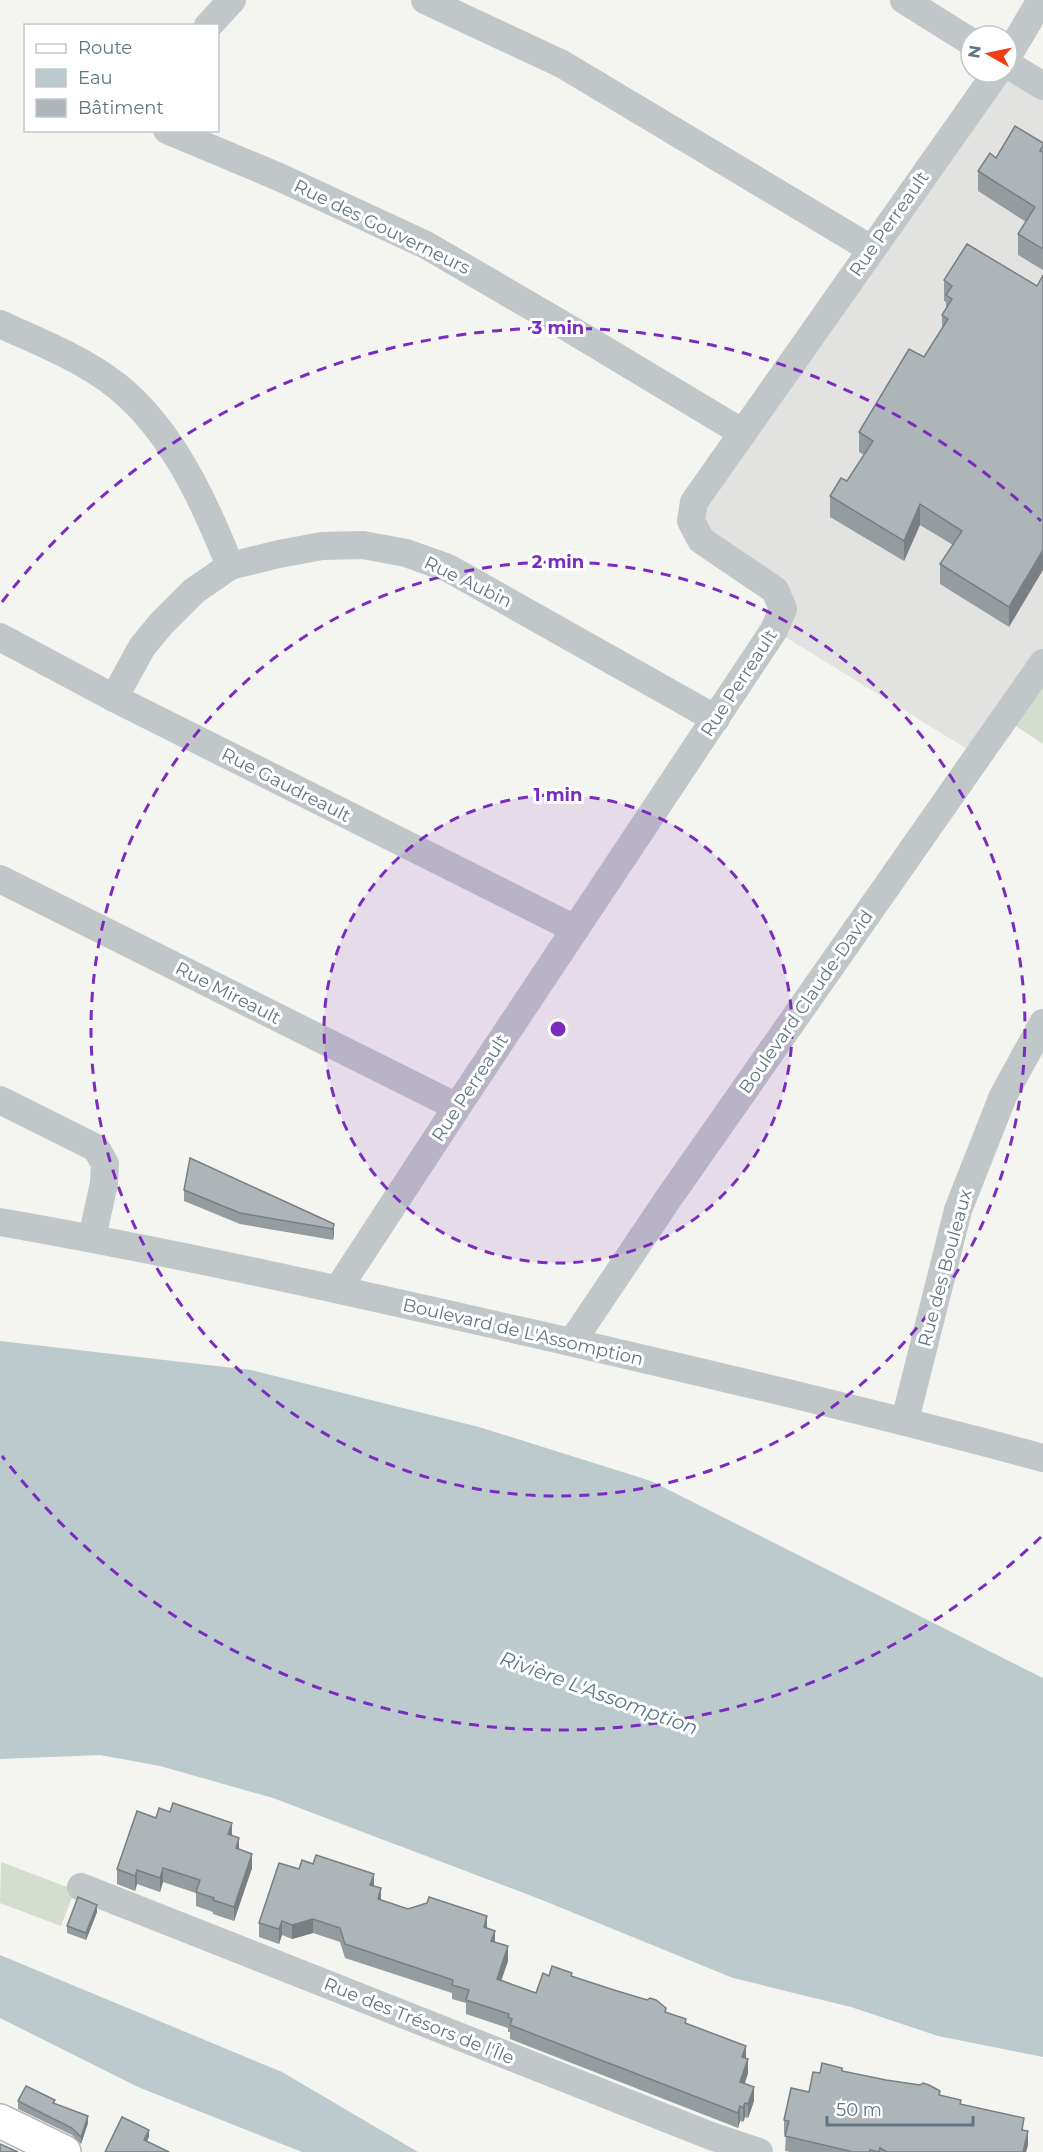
<svg xmlns="http://www.w3.org/2000/svg" width="1043" height="2152" viewBox="0 0 1043 2152" font-family="Montserrat,sans-serif">
	<style>
		.built { fill: #e2e3e1 }
		.green { fill: #d5dcd0 }
		.water { fill: #bcc9cd }
		.lines { fill: none; stroke-linecap: round; stroke-linejoin: round }
		.major-casing { stroke: #b4b9bc; stroke-width: 36 }
		.minor { stroke: #c1c6c8; stroke-width: 28 }
		.major { stroke: #fff; stroke-width: 33 }
		.wall { fill: #959c9f }
		.shaded-wall { fill: #797f82 }
		.building { fill: #adb5b9; stroke: #797f82; stroke-width: 1.5 }
		.ring { fill: none; stroke: #7b2cbf; stroke-width: 3; stroke-dasharray: 10 8 }
		.labels { text-anchor: middle; dominant-baseline: central; stroke-width: 6; stroke-linejoin: round; paint-order: stroke }
		.street-label { font-size: 18px; fill: #617683; stroke: #fff }
		.water-label { font-size: 20px; font-style: italic; fill: #5c7981; stroke: #fff }
		.centre { fill: #7b2cbf; stroke: #fff; stroke-width: 3 }
		.ring-label { font-size: 18px; text-anchor: middle; font-weight: bold; fill: #7b2cbf; stroke: #fff; stroke-width: 6; stroke-linejoin: round; paint-order: stroke }
	</style>
	<rect width="100%" height="100%" fill="#f4f4f0"/>
	<path class="built" d="M 997,72 L 1043,86 L 1043,663 L 967,749 L 774,630 L 783,609 L 701,540 L 694,502 Z"/>
	<g class="green">
		<path d="M 1043,663 L 1043,744 L 1004,718 Z"/>
		<path d="M 1,1862 L 75,1890 L 61,1926 L 0,1903 Z"/>
	</g>
	<g class="water">
		<path d="M 0,1341 L 251,1370 L 479,1427 L 651,1481 L 1043,1678 L 1043,2057 L 938,2036 L 851,2007 L 733,1978 L 542,1900 L 273,1798 L 160,1766 L 100,1755 L 0,1759 Z"/>
		<path d="M 0,1955 L 282,2072 L 418,2152 L 302,2152 L 138,2087 L 0,2018 Z"/>
	</g>
	<g class="lines">
		<g class="major-casing">
			<path id="major" d="M 0,2121 L 64,2152"/>
		</g>
		<g class="minor">
			<path d="M 425,0 L 562,64 L 871,249"/>
			<path d="M 904,0 L 971,42"/>
			<path d="M 208,26 L 232,0"/>
			<path d="M 1007,57 L 1041,0"/>
			<path d="M 1007,64 L 1043,86"/>
			<path d="M 167,130 L 279,177 L 426,245 L 570,329 L 743,433"/>
			<path d="M 0,324 C 39,342 83,359 117,386 C 172,430 205,503 230,566"/>
			<path d="M 0,637 L 114,698 L 575,929"/>
			<path d="M 114,698 L 142,647 L 161,624 L 194,591 L 230,566 L 279,554 L 322,546 L 363,545 L 406,553 L 448,568 L 716,719"/>
			<path d="M 0,879 L 457,1107"/>
			<path d="M 0,1100 L 96,1148 L 105,1164 L 104,1183 L 92,1238"/>
			<path d="M 0,1222 C 178,1253 355,1293 531,1333 C 702,1372 873,1412 1043,1458"/>
			<path d="M 338,1289 L 457,1107 L 774,630 L 783,609 L 775,590 L 701,540 L 691,521 L 694,502 L 997,72"/>
			<path d="M 572,1342 L 668,1199 L 1043,663"/>
			<path d="M 905,1420 L 958,1210 L 1003,1096 L 1043,1023"/>
			<path d="M 81,1887 L 711,2136 L 759,2152"/>
		</g>
		<use href="#major" class="major"/>
	</g>
	<g class="wall">
		<path d="M 1043,143 L 1043,270 L 1018,255 L 1018,234 L 1026,222 L 978,191 L 978,171 L 996,158 Z"/>
		<path d="M 944,280 L 1037,286 L 1009,627 L 940,584 L 940,564 L 953,545 L 920,525 L 904,561 L 830,517 L 830,496 L 847,481 L 864,455 L 859,452 L 859,432 L 924,357 L 942,329 L 942,315 L 946,309 L 946,302 L 944,301 Z"/>
		<path d="M 184,1190 L 334,1224 L 334,1235 L 333,1240 L 240,1224 L 184,1201 Z"/>
		<path d="M 156,1818 L 232,1835 L 239,1849 L 252,1868 L 234,1921 L 213,1914 L 213,1912 L 196,1906 L 196,1893 L 163,1882 L 160,1892 L 137,1884 L 135,1891 L 117,1884 L 117,1869 Z"/>
		<path d="M 313,1864 L 374,1886 L 381,1900 L 408,1909 L 487,1928 L 495,1942 L 508,1961 L 501,1980 L 536,1993 L 549,1976 L 572,1976 L 666,2012 L 746,2058 L 748,2073 L 745,2083 L 754,2101 L 748,2118 L 745,2117 L 743,2122 L 740,2121 L 738,2128 L 510,2039 L 510,2032 L 508,2032 L 508,2028 L 466,2014 L 466,2003 L 452,1999 L 452,1993 L 345,1958 L 340,1942 L 313,1933 L 292,1939 L 282,1935 L 279,1944 L 259,1937 L 259,1923 L 299,1869 Z"/>
		<path d="M 97,1912 L 86,1940 L 67,1933 L 67,1926 Z"/>
		<path d="M 842,2071 L 940,2095 L 1024,2130 L 1028,2145 L 1026,2152 L 791,2152 L 785,2151 L 786,2135 L 784,2134 L 784,2120 L 809,2092 L 820,2073 Z"/>
		<path d="M 18,2101 L 55,2104 L 88,2123 L 81,2144 L 72,2135 L 18,2109 Z"/>
	</g>
	<g class="shaded-wall">
		<path d="M 920,504 L 920,525 L 904,561 L 904,541 Z"/>
		<path d="M 1043,550 L 1043,570 L 1009,627 L 1009,607 Z"/>
		<path d="M 334,1224 L 334,1235 L 333,1240 L 333,1229 Z"/>
		<path d="M 232,1823 L 232,1837 L 228,1834 Z"/>
		<path d="M 239,1838 L 239,1852 L 236,1848 Z"/>
		<path d="M 252,1854 L 252,1868 L 234,1921 L 234,1907 Z"/>
		<path d="M 163,1868 L 163,1882 L 160,1892 L 160,1878 Z"/>
		<path d="M 137,1870 L 137,1884 L 135,1891 L 135,1876 Z"/>
		<path d="M 374,1874 L 374,1888 L 370,1885 Z"/>
		<path d="M 381,1888 L 381,1903 L 378,1899 Z"/>
		<path d="M 97,1905 L 97,1912 L 86,1940 L 86,1933 Z"/>
		<path d="M 487,1916 L 487,1930 L 484,1927 Z"/>
		<path d="M 313,1919 L 313,1933 L 292,1939 L 292,1925 Z"/>
		<path d="M 282,1921 L 282,1935 L 279,1944 L 279,1929 Z"/>
		<path d="M 495,1931 L 495,1945 L 491,1941 Z"/>
		<path d="M 508,1946 L 508,1961 L 497,1993 L 497,1979 Z"/>
		<path d="M 746,2046 L 746,2060 L 742,2057 Z"/>
		<path d="M 748,2059 L 748,2073 L 740,2096 L 740,2082 Z"/>
		<path d="M 754,2087 L 754,2101 L 748,2118 L 748,2104 Z"/>
		<path d="M 745,2103 L 745,2117 L 743,2122 L 743,2108 Z"/>
		<path d="M 740,2106 L 740,2121 L 738,2128 L 738,2113 Z"/>
		<path d="M 88,2116 L 88,2123 L 81,2144 L 81,2137 Z"/>
		<path d="M 149,2130 L 149,2137 L 144,2148 L 144,2140 Z"/>
		<path d="M 1028,2131 L 1028,2145 L 1026,2152 L 1023,2152 Z"/>
	</g>
	<g class="building">
		<path d="M 1015,126 L 1043,143 L 1043,146 L 1040,151 L 1043,152 L 1043,249 L 1018,234 L 1035,207 L 978,171 L 990,153 L 996,158 Z"/>
		<path d="M 967,244 L 1037,286 L 1043,275 L 1043,550 L 1009,607 L 940,564 L 962,531 L 920,504 L 904,541 L 830,496 L 841,478 L 847,481 L 873,441 L 859,432 L 909,349 L 924,357 L 948,319 L 942,315 L 952,299 L 946,295 L 952,286 L 944,280 Z"/>
		<path d="M 190,1158 L 334,1224 L 333,1229 L 240,1213 L 184,1190 Z"/>
		<path d="M 173,1803 L 232,1823 L 228,1834 L 239,1838 L 236,1848 L 252,1854 L 234,1907 L 213,1900 L 214,1898 L 196,1892 L 200,1880 L 163,1868 L 160,1878 L 137,1870 L 135,1876 L 117,1869 L 137,1811 L 156,1818 L 159,1808 L 170,1812 Z"/>
		<path d="M 316,1855 L 374,1874 L 370,1885 L 381,1888 L 378,1899 L 408,1909 L 427,1903 L 429,1897 L 487,1916 L 484,1927 L 495,1931 L 491,1941 L 508,1946 L 497,1979 L 536,1993 L 543,1973 L 549,1976 L 552,1966 L 572,1973 L 571,1976 L 614,1990 L 647,2000 L 650,1998 L 656,2000 L 666,2008 L 665,2012 L 686,2019 L 685,2023 L 746,2046 L 742,2057 L 748,2059 L 740,2082 L 754,2087 L 748,2104 L 745,2103 L 743,2108 L 740,2106 L 738,2113 L 510,2025 L 512,2019 L 508,2017 L 509,2014 L 466,2000 L 469,1990 L 452,1985 L 453,1980 L 345,1944 L 340,1928 L 313,1919 L 292,1925 L 282,1921 L 279,1929 L 259,1923 L 279,1863 L 299,1869 L 302,1860 L 313,1864 Z"/>
		<path d="M 78,1897 L 97,1905 L 86,1933 L 67,1926 Z"/>
		<path d="M 822,2063 L 842,2068 L 842,2071 L 886,2080 L 920,2085 L 923,2083 L 929,2085 L 940,2091 L 939,2095 L 961,2100 L 960,2104 L 1024,2118 L 1022,2130 L 1028,2131 L 1023,2152 L 887,2152 L 880,2148 L 879,2152 L 870,2150 L 870,2152 L 850,2152 L 850,2151 L 785,2136 L 789,2121 L 784,2120 L 791,2088 L 809,2092 L 813,2072 L 820,2073 Z"/>
		<path d="M 26,2086 L 55,2100 L 53,2103 L 88,2116 L 81,2137 L 72,2128 L 18,2101 Z"/>
		<path d="M 122,2117 L 149,2130 L 144,2140 L 169,2152 L 105,2152 Z"/>
		<path d="M 0,2144 L 18,2152 L 0,2152 Z"/>
	</g>
	<circle cx="558" cy="1029" r="234" fill="#7b2cbf" fill-opacity=".12"/>
	<g class="ring">
		<circle cx="558" cy="1029" r="234"/>
		<circle cx="558" cy="1029" r="467"/>
		<path d="M1041 1537A701 701 0 0 1 2 1456M2 602A701 701 0 0 1 1041 521"/>
	</g>
	<g class="labels">
		<g class="street-label">
			<text transform="translate(889 224) rotate(-55)">Rue Perreault</text>
			<text transform="translate(382 227) rotate(26)">Rue des Gouverneurs</text>
			<text transform="translate(468 582) rotate(26)">Rue Aubin</text>
			<text transform="translate(739 683) rotate(-57)">Rue Perreault</text>
			<text transform="translate(286 785) rotate(27)">Rue Gaudreault</text>
			<text transform="translate(228 993) rotate(27)">Rue Mireault</text>
			<text transform="translate(806 1002) rotate(-55)">Boulevard Claude-David</text>
			<text transform="translate(470 1088) rotate(-57)">Rue Perreault</text>
			<text transform="translate(945 1268) rotate(-75)">Rue des Bouleaux</text>
			<text transform="translate(523 1332) rotate(13)">Boulevard de L'Assomption</text>
			<text transform="translate(419 2021) rotate(22)">Rue des Trésors de l'Île</text>
		</g>
		<g class="water-label">
			<text transform="translate(599 1693) rotate(20)">Rivière L'Assomption</text>
		</g>
	</g>
	<circle cx="558" cy="1029" r="9" class="centre"/>
	<g class="ring-label">
		<text x="558" y="334">3 min</text>
		<text x="558" y="568">2 min</text>
		<text x="558" y="801">1 min</text>
	</g>
	<rect x="24" y="24" width="195" height="108" fill="#ffffff" stroke="#c0c8cd" stroke-width="1.5"/>
	<rect x="36" y="44" width="30" height="9" fill="#ffffff" stroke="#c0c8cd" stroke-width="1.5"/>
	<text x="78" y="54" font-size="18" fill="#617683">Route</text>
	<rect x="36" y="69" width="30" height="18" fill="#bcc9cd" stroke="#c0c8cd" stroke-width="1.5"/>
	<text x="78" y="84" font-size="18" fill="#617683">Eau</text>
	<rect x="36" y="99" width="30" height="18" fill="#adb5b9" stroke="#c0c8cd" stroke-width="1.5"/>
	<text x="78" y="114" font-size="18" fill="#617683">Bâtiment</text>
	<g transform="translate(989 54) rotate(279)"><circle r="28" fill="#ffffff" stroke="#c0c8cd" stroke-width="1.5"/>
	<path d="M0-4.5L10 22L0 15L-10 22Z" fill="#f03c14"/>
	<text y="-9" font-size="16" font-weight="bold" text-anchor="middle" fill="#617683">N</text>
	</g>
	<path d="M827 2116v9h146v-9" fill="none" stroke="#617683" stroke-width="3"/>
	<text x="836" y="2116" font-size="18" fill="#617683" stroke="#ffffff" stroke-width="4.5" paint-order="stroke">50 m</text>
</svg>
